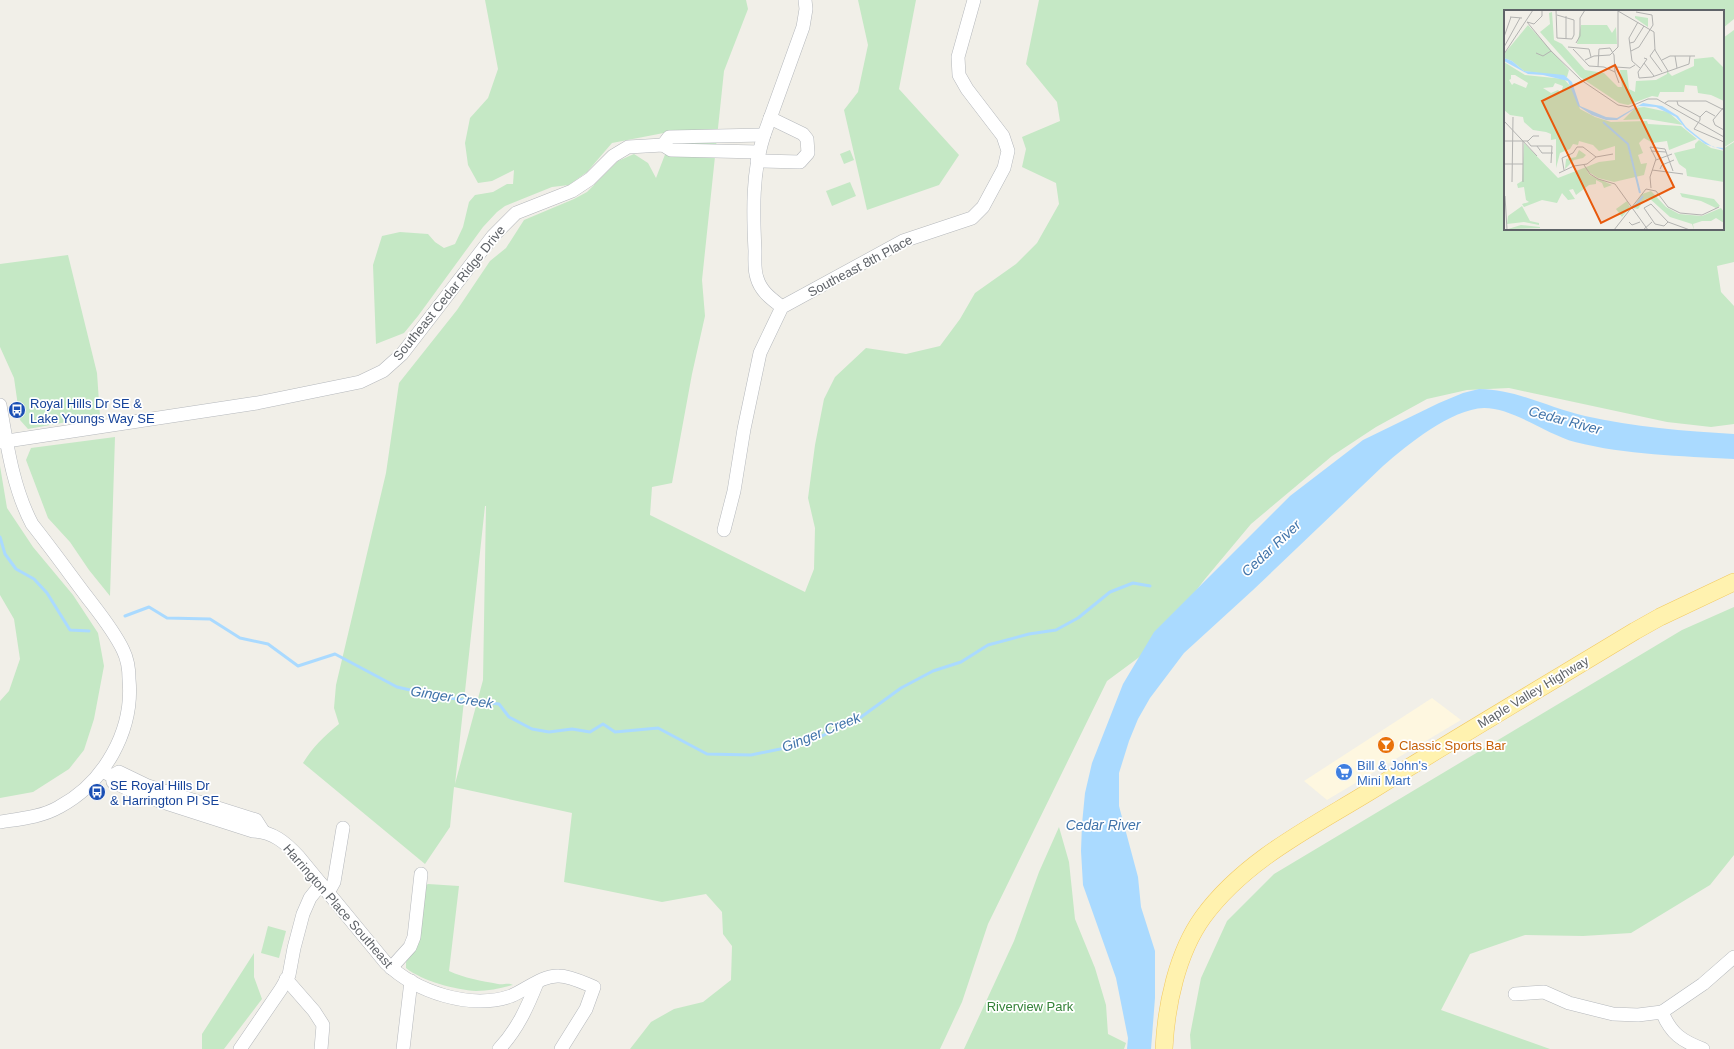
<svg xmlns="http://www.w3.org/2000/svg" width="1734" height="1049" viewBox="0 0 1734 1049" font-family="Helvetica,sans-serif">
	<style>
		.commercial { fill: #fef7e0 }
		.green { fill: #c5e8c5; fill-rule: evenodd }
		.water { fill: #aadaff }
		.lines { fill: none; stroke-linecap: round; stroke-linejoin: round }
		.stream { stroke: #aadaff; stroke-width: 3 }
		.minor-casing { stroke: #b5b8bc; stroke-width: 14 }
		.major-casing { stroke: #f2c960; stroke-width: 18 }
		.minor { stroke: #fff; stroke-width: 13 }
		.major { stroke: #fff2af; stroke-width: 17 }
		.labels { text-anchor: middle; dominant-baseline: central; stroke-width: 3.5; stroke-linejoin: round; paint-order: stroke }
		.street-label { font-size: 13px; fill: #5f6368; stroke: #fff }
		.transit-label { font-size: 13px; fill: #164399; stroke: #fff; text-anchor: start }
		.food-label { font-size: 13px; fill: #c56008; stroke: #fff; text-anchor: start }
		.shop-label { font-size: 13px; fill: #366cbe; stroke: #fff; text-anchor: start }
		.park-label { font-size: 13px; fill: #348238; stroke: #fff }
		.water-label { font-size: 14px; font-style: italic; fill: #4174aa; stroke: #fff }
		.inset-river { fill: none; stroke: #aadaff; stroke-width: 2 }
		.inset-road { fill: none; stroke: #b3b3b1; stroke-width: 1 }
		.view { fill: #e8590c; fill-opacity: 0.15; stroke: #e8590c; stroke-width: 2 }
		.inset-edge { fill: none; stroke: #5f6368; stroke-width: 2 }
	</style>
	<rect width="100%" height="100%" fill="#f1efe8"/>
	<path class="commercial" d="M 1432,698 L 1461,720 L 1327,800 L 1304,781 Z"/>
	<g class="green">
		<path d="M 485,0 L 746,0 L 748,9 L 724,71 L 702,280 L 705,316 L 692,374 L 672,483 L 652,487 L 650,515 L 805,592 L 814,569 L 815,528 L 808,498 L 815,445 L 824,399 L 835,377 L 866,348 L 906,354 L 940,346 L 960,319 L 975,293 L 1016,264 L 1037,243 L 1059,204 L 1056,183 L 1022,167 L 1026,149 L 1022,137 L 1060,121 L 1057,102 L 1026,64 L 1039,0 L 1734,0 L 1734,19 L 1723,28 L 1723,11 L 1505,11 L 1505,229 L 1723,229 L 1723,149 L 1734,142 L 1734,262 L 1717,266 L 1721,292 L 1734,306 L 1734,424 L 1711,427 L 1667,422 L 1509,388 L 1467,390 L 1427,399 L 1376,427 L 1332,456 L 1251,524 L 1205,579 L 1153,647 L 1107,681 L 988,924 L 962,1002 L 940,1049 L 630,1049 L 651,1022 L 674,1009 L 703,1002 L 731,980 L 732,946 L 723,934 L 722,912 L 706,894 L 662,902 L 564,882 L 572,813 L 454,787 L 450,827 L 425,864 L 303,763 C 313,747 324,736 339,724 L 334,708 L 336,685 L 386,473 L 399,383 L 457,310 L 490,261 L 506,248 L 524,220 L 574,199 L 587,192 L 618,161 L 634,154 L 648,163 L 656,178 L 674,131 L 612,143 L 587,172 L 569,185 L 552,187 L 505,206 L 497,212 L 483,227 L 418,316 L 404,333 L 376,344 L 373,265 L 382,236 L 400,232 L 428,234 L 435,242 L 444,248 L 455,244 L 463,227 L 469,202 L 475,195 L 493,192 L 507,184 L 513,184 L 514,170 L 492,181 L 478,183 L 468,165 L 465,143 L 470,118 L 488,98 L 498,69 ZM 486,506 L 483,680 L 455,784 L 485,506 Z"/>
		<path d="M 858,0 L 916,0 L 899,89 L 959,155 L 939,185 L 867,210 L 844,110 L 858,92 L 868,45 Z"/>
		<path d="M 1734,30 L 1734,141 L 1723,148 L 1723,38 Z"/>
		<path d="M 850,150 L 854,160 L 844,164 L 840,154 Z"/>
		<path d="M 850,182 L 856,196 L 832,206 L 826,191 Z"/>
		<path d="M 68,255 L 97,373 L 100,416 L 28,429 L 20,420 L 14,378 L 0,347 L 0,264 Z"/>
		<path d="M 115,437 L 110,596 L 89,570 L 70,542 L 48,518 L 26,460 L 31,448 Z"/>
		<path d="M 0,466 L 7,508 L 33,547 L 73,595 L 98,633 L 104,666 L 94,719 L 84,750 L 69,769 L 33,792 L 0,798 L 0,701 L 9,691 L 20,659 L 14,619 L 0,595 Z"/>
		<path d="M 1734,607 L 1734,855 L 1710,885 L 1631,933 L 1583,936 L 1525,935 L 1470,954 L 1441,1010 L 1550,1049 L 1191,1049 L 1190,1035 L 1201,978 L 1227,921 L 1274,874 L 1682,630 Z"/>
		<path d="M 1059,827 L 1069,862 L 1075,919 L 1095,968 L 1106,1005 L 1108,1034 L 1126,1043 L 1124,1049 L 964,1049 L 1014,941 L 1039,872 Z"/>
		<path d="M 428,884 L 459,886 L 449,971 C 464,978 482,981 498,984 C 504,985 508,982 513,985 C 501,988 489,991 476,991 C 456,990 422,981 406,968 L 406,962 L 410,955 L 424,886 Z"/>
		<path d="M 268,926 L 286,931 L 279,958 L 261,953 Z"/>
		<path d="M 254,953 L 254,977 L 262,999 L 224,1049 L 202,1049 L 202,1034 Z"/>
	</g>
	<path class="water" d="M 1479,389 C 1516,389 1549,408 1585,416 C 1634,427 1684,431 1734,434 L 1734,459 C 1681,456 1626,455 1575,442 C 1546,434 1513,408 1484,408 C 1451,409 1407,445 1383,466 L 1253,590 L 1184,653 L 1150,698 L 1138,719 L 1129,741 L 1119,773 L 1119,806 L 1138,877 L 1141,907 L 1155,951 L 1155,998 L 1151,1049 L 1127,1049 L 1128,1038 L 1116,978 L 1083,885 L 1081,851 L 1082,824 L 1085,793 L 1092,763 L 1123,684 L 1154,632 L 1290,496 L 1363,440 L 1439,403 L 1463,393 Z"/>
	<g class="lines">
		<g class="stream">
			<path d="M 0,537 L 5,554 L 16,569 L 34,579 L 47,593 L 70,630 L 89,631"/>
			<path d="M 125,616 L 149,607 L 167,618 L 210,619 L 240,638 L 268,644 L 298,666 L 335,654 L 397,687 L 441,697 L 499,704 L 509,717 L 532,729 L 549,732 L 572,729 L 590,732 L 603,724 L 615,732 L 658,728 L 707,754 L 751,755 L 790,747 L 824,735 L 857,720 L 901,688 L 933,671 L 961,662 L 988,645 L 1029,634 L 1056,630 L 1078,618 L 1110,592 L 1133,583 L 1150,586"/>
		</g>
		<g class="minor-casing">
			<g id="minor">
				<path d="M 663,145 L 669,137 L 764,135"/>
				<path d="M 757,161 L 800,162 L 808,153 L 807,139 L 803,134 L 770,118"/>
				<path d="M 782,307 C 772,299 761,292 757,278 C 754,270 755,259 755,251 C 753,212 752,172 764,135 L 803,27 L 806,9 L 805,0"/>
				<path d="M 0,405 C 7,445 13,488 32,524 C 51,548 69,573 87,597 C 100,614 114,631 123,650 C 127,658 129,670 129,679 C 134,731 104,783 59,807 C 42,817 19,819 0,822"/>
				<path d="M 0,442 L 257,403 L 360,382 L 383,371 L 402,354 L 493,236 L 516,213 L 572,191 L 590,179 L 613,156 L 628,147 L 663,145 L 671,150 L 759,152"/>
				<path d="M 724,530 L 734,491 L 744,429 L 760,353 L 782,307 L 903,241 L 972,218 L 983,207 L 1004,168 L 1008,151 L 1003,136 L 967,89 L 959,75 L 958,57 L 974,0"/>
				<path d="M 102,771 L 112,776 L 113,782 L 141,795 L 253,831 C 273,832 285,842 298,856 L 386,963 C 416,992 470,1010 511,996 C 526,990 542,975 559,976 C 570,976 584,983 594,987 L 586,1009 L 561,1049"/>
				<path d="M 112,776 L 119,772 L 148,786 L 256,820 L 263,831"/>
				<path d="M 328,893 L 334,882 L 343,828"/>
				<path d="M 391,968 L 410,947 L 414,937 L 421,874"/>
				<path d="M 286,979 L 314,1011 L 323,1025 L 321,1049"/>
				<path d="M 1515,994 L 1544,992 L 1569,1003 L 1613,1014 L 1638,1015 L 1662,1012 C 1671,1034 1682,1041 1703,1049"/>
				<path d="M 1662,1012 L 1703,984 L 1734,957"/>
				<path d="M 240,1049 L 281,989 L 289,975 L 294,948 L 303,914 L 310,898 L 321,884"/>
				<path d="M 403,1049 L 411,981"/>
				<path d="M 499,1049 C 517,1030 527,1008 537,983"/>
			</g>
		</g>
		<g class="major-casing">
			<path id="major" d="M 1164,1049 C 1166,1006 1177,953 1203,917 C 1246,858 1316,825 1377,787 C 1463,734 1549,683 1635,631 L 1660,617 L 1734,582"/>
		</g>
		<use href="#minor" class="minor"/>
		<use href="#major" class="major"/>
	</g>
	<defs>
		<g id="bus-disc" transform="scale(0.9)"><circle r="9.5" fill="#1a4fb4" stroke="#fff"/><path d="M-5-6H5V4H4V6H2V4H-2V6H-4V4H-5ZM-3.5-4V0h7V-4ZM-3.5 1.2v1.5H-2V1.2ZM2 1.2v1.5H3.5V1.2Z" fill="#fff"/></g>
		<g id="bar-disc" transform="scale(0.9)"><circle r="9.5" fill="#e8710a" stroke="#fff"/><path d="M-6-5H6L.8 .8V4.5H3.5V6h-7V4.5H-.8V.8Z" fill="#fff"/></g>
		<g id="supermarket-disc" transform="scale(0.9)"><circle r="9.5" fill="#3f7fe0" stroke="#fff"/><path d="M-6-5.5h2.5l.6 2H6L4.5 2H-2.5L-4.4-4H-6ZM-1.5 3.2a1.3 1.3 0 1 0 .1 0ZM3 3.2a1.3 1.3 0 1 0 .1 0Z" fill="#fff"/></g>
	</defs>
	<g fill-rule="evenodd">
		<use href="#bus-disc" x="17" y="410"/>
		<use href="#bar-disc" x="1386" y="745"/>
		<use href="#supermarket-disc" x="1344" y="772"/>
		<use href="#bus-disc" x="97" y="792"/>
	</g>
	<g class="labels">
		<g class="street-label">
			<text transform="translate(860 266) rotate(-28)">Southeast 8th Place</text>
			<text transform="translate(449 293) rotate(-51)">Southeast Cedar Ridge Drive</text>
			<text transform="translate(1533 692) rotate(-31)">Maple Valley Highway</text>
			<text transform="translate(338 906) rotate(49)">Harrington Place Southeast</text>
		</g>
		<g class="transit-label">
			<text x="30" y="403">Royal Hills Dr SE &amp;<tspan x="30" dy="15">Lake Youngs Way SE</tspan></text>
			<text x="110" y="785">SE Royal Hills Dr<tspan x="110" dy="15">&amp; Harrington Pl SE</tspan></text>
		</g>
		<g class="food-label">
			<text x="1399" y="745">Classic Sports Bar</text>
		</g>
		<g class="shop-label">
			<text x="1357" y="765">Bill &amp; John's<tspan x="1357" dy="15">Mini Mart</tspan></text>
		</g>
		<g class="park-label">
			<text x="1030" y="1006">Riverview Park</text>
		</g>
		<g class="water-label">
			<text transform="translate(1565 420) rotate(15)">Cedar River</text>
			<text transform="translate(1271 548) rotate(-43)">Cedar River</text>
			<text transform="translate(452 697) rotate(9)">Ginger Creek</text>
			<text transform="translate(821 732) rotate(-22)">Ginger Creek</text>
			<text x="1103" y="825">Cedar River</text>
		</g>
	</g>
	<g transform="translate(1504 10)">
		<rect width="220" height="220" fill="#f1efe8"/>
		<path d="M 48,2 L 50,30 L 58,34 L 81,60 L 100,63 L 114,77 L 118,77 L 116,60 L 123,60 L 125,79 L 131,82 L 132,71 L 152,70 L 163,64 L 163,61 L 168,66 L 190,56 L 190,49 L 209,47 L 220,58 L 220,91 L 207,85 L 194,83 L 193,76 L 181,75 L 180,82 L 156,82 L 154,87 L 148,86 L 124,95 L 115,93 L 76,67 L 36,22 L 46,14 L 45,3 ZM 131,6 L 144,8 L 144,17 L 131,8 ZM 24,15 L 65,60 L 63,67 L 20,61 L 8,51 L 0,48 L 0,44 ZM 77,15 L 103,15 L 108,23 L 112,17 L 113,34 L 73,34 ZM 0,52 L 21,65 L 60,69 L 68,78 L 76,99 L 91,107 L 107,112 L 143,111 L 144,114 L 177,116 L 193,129 L 165,140 L 163,131 L 149,133 L 140,128 L 135,133 L 139,143 L 134,145 L 137,154 L 143,153 L 140,165 L 110,172 L 94,168 L 83,161 L 86,165 L 108,175 L 100,178 L 98,173 L 92,170 L 92,174 L 85,175 L 72,185 L 69,179 L 65,180 L 71,189 L 64,190 L 58,183 L 53,193 L 38,190 L 20,197 L 18,194 L 25,192 L 22,190 L 20,177 L 14,178 L 13,174 L 18,171 L 20,133 L 54,168 L 95,152 L 111,150 L 111,136 L 95,141 L 89,135 L 75,131 L 74,135 L 69,134 L 66,139 L 56,143 L 52,158 L 52,129 L 47,130 L 47,124 L 42,122 L 29,120 L 20,112 L 19,107 L 6,105 L 0,100 ZM 11,65 L 24,73 L 22,78 L 10,73 L 8,75 L 5,70 L 7,69 L 7,65 ZM 51,73 L 59,76 L 57,83 L 54,80 L 47,83 L 39,78 L 49,77 ZM 140,97 L 164,102 L 179,115 L 143,109 L 119,110 L 131,98 ZM 195,130 L 207,138 L 220,141 L 220,172 L 183,166 L 182,159 L 175,154 L 170,143 L 191,138 L 191,134 ZM 75,140 L 82,145 L 79,148 L 70,150 L 61,159 L 62,149 L 72,147 ZM 147,181 L 162,197 L 175,204 L 198,206 L 217,198 L 220,202 L 220,213 L 212,208 L 207,211 L 198,211 L 189,214 L 190,220 L 188,214 L 166,207 L 145,188 L 140,190 L 134,199 L 129,198 L 138,184 ZM 176,183 L 210,189 L 216,196 L 212,198 L 197,191 L 178,187 ZM 123,191 L 126,197 L 118,207 L 112,199 ZM 18,196 L 26,211 L 35,213 L 35,215 L 20,212 L 3,214 L 4,206 ZM 17,215 L 36,217 L 36,218 L 4,219 Z" fill="#c5e8c5" fill-rule="evenodd"/>
		<path d="M 0,48 L 8,51 L 20,61 L 60,65 L 68,72 L 76,96 L 102,107 L 113,108 L 139,93 L 158,96 L 174,106 L 182,117 L 197,129 L 209,137 L 220,138 L 220,140 L 201,134 L 182,119 L 172,107 L 152,97 L 135,96 L 113,110 L 102,110 L 88,105 L 74,96 L 64,71 L 39,65 L 24,64 L 0,51 Z" fill="#aadaff"/>
		<path class="inset-river" d="M 99,112 L 124,134 L 136,183M 130,198 L 139,186"/>
		<path class="inset-road" d="M 52,0 L 53,28 L 68,29 L 70,25 L 70,10 L 53,5M 114,1 L 150,22 L 151,40 L 164,61M 6,7 L 18,8M 23,12 L 47,41 L 77,70 L 114,95 L 125,97 L 144,89 L 153,89 L 220,127M 23,12 L 30,14 L 38,6 L 38,0M 134,12 L 125,28 L 128,51 L 136,58M 0,27 L 7,7M 62,29 L 62,6M 72,33 L 76,26 L 76,8 L 81,0M 126,33 L 130,32 L 140,16M 0,37 L 16,8M 64,37 L 85,39 L 87,47M 69,39 L 85,56 L 100,57 L 111,62M 151,39 L 146,46 L 158,62M 127,41 L 135,37 L 149,15 L 148,5 L 132,2M 32,43 L 39,46 L 47,41M 0,44 L 29,0M 171,46 L 173,58M 140,48 L 143,49 L 134,62 L 135,68 L 148,67 L 185,54 L 186,46M 81,50 L 90,46 L 106,45 L 114,37 L 114,0M 158,50 L 166,46 L 191,46M 140,53 L 150,66M 94,57 L 95,39 L 106,38 L 110,45 L 111,62 L 115,73M 112,57 L 126,58 L 131,55M 173,91 L 174,95 L 196,107M 161,93 L 164,91 L 202,91 L 220,100M 219,98 L 209,110 L 211,115 L 220,120M 196,107 L 196,110 L 190,119 L 220,132M 196,107 L 202,101 L 211,106M 0,111 L 33,146M 0,131 L 24,131 L 29,126 L 35,126M 23,131 L 27,136 L 48,136 L 47,153M 33,136 L 38,143 L 49,143M 146,137 L 152,149 L 146,167 L 147,178M 146,137 L 161,139 L 169,161M 147,141 L 162,142M 152,150 L 168,144M 0,154 L 19,154M 80,155 L 86,164 L 94,169 L 111,174 L 144,220M 156,159 L 158,155 L 170,150M 60,160 L 58,148 L 69,143 L 73,137 L 79,137 L 92,147 L 109,144M 148,160 L 179,164M 55,163 L 70,156 L 83,154 L 92,147M 8,172 L 9,107M 19,172 L 19,131M 1,186 L 3,220M 125,212 L 128,215 L 136,212M 164,212 L 160,216 L 151,214 L 140,198 L 147,194 L 164,212 L 186,220M 110,220 L 142,179 L 152,181 L 164,197 L 176,203 L 198,205 L 215,197M 139,220 L 148,212"/>
		<path class="view" d="M 111,55 L 170,177 L 97,213 L 38,91 Z"/>
		<rect width="220" height="220" class="inset-edge"/>
	</g>
</svg>
